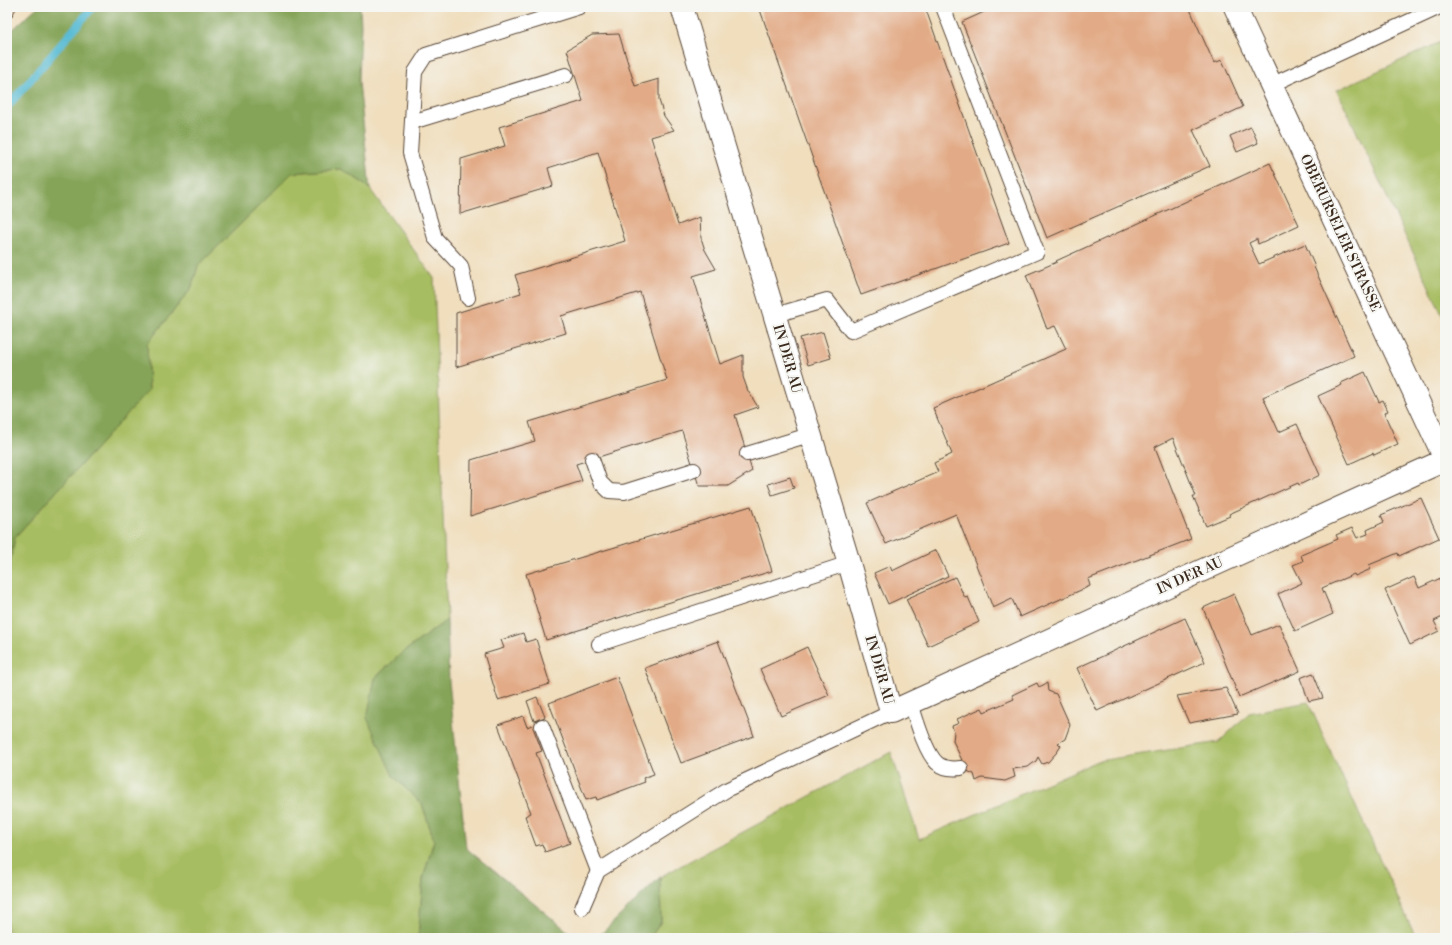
<svg xmlns="http://www.w3.org/2000/svg" width="1452" height="945" viewBox="0 0 1452 945" font-family="'Libre Bodoni',serif">
	<style>
		.green { fill: #a7bd62; stroke: #717440 }
		.forest { fill: #85a458; stroke: #60673b }
		.lines { fill: none; stroke-linecap: round; stroke-linejoin: round }
		.stream { stroke: #55bad3; stroke-width: 8 }
		.building { fill: #e2aa86 }
		.service-casing { stroke: #564536; stroke-width: 16 }
		.minor-casing { stroke: #564536; stroke-width: 24 }
		.service { stroke: #fff; stroke-width: 14 }
		.minor { stroke: #fff; stroke-width: 22 }
		.labels { text-anchor: middle; dominant-baseline: central; stroke-width: 4; stroke-linejoin: round; paint-order: stroke }
		.street-label { font-size: 14px; fill: #3b2a1e; stroke: #f6f6f2 }
	</style>
	<rect width="100%" height="100%" fill="#f6f6f2"/>
	<filter id="ink" filterUnits="userSpaceOnUse"><feTurbulence type="fractalNoise" baseFrequency=".025" numOctaves="2"/><feDisplacementMap in="SourceGraphic" scale="8" xChannelSelector="R" yChannelSelector="G"/><feConvolveMatrix kernelMatrix="1 2 1 2 8 2 1 2 1" color-interpolation-filters="sRGB"/></filter>
	<filter id="wash" filterUnits="userSpaceOnUse"><feTurbulence type="fractalNoise" baseFrequency=".012" numOctaves="4" result="noise"/><feDisplacementMap in="SourceGraphic" scale="16" xChannelSelector="R" yChannelSelector="G"/><feGaussianBlur stdDeviation="0.9" result="paint"/><feColorMatrix in="noise" values="0 0 0 0 0 0 0 0 0 0 0 0 0 0 0 0 0 1.4 0 .05"/><feComposite in="paint" operator="in"/></filter>
	<g filter="url(#wash)">
		<rect width="100%" height="100%" fill="#f0debd"/>
		<g class="green">
			<path d="M 1445,40 L 1445,321 L 1337,90 Z"/>
			<path d="M 341,169 L 360,181 L 370,189 L 434,278 L 447,620 L 402,653 L 375,678 L 393,776 L 422,804 L 434,840 L 423,879 L 418,938 L 7,938 L 7,580 L 15,537 L 149,390 L 147,344 L 191,289 L 198,266 L 292,173 Z"/>
			<path d="M 1308,702 L 1416,938 L 650,938 L 661,922 L 660,877 L 891,752 L 919,839 L 1098,761 L 1219,742 L 1249,713 Z"/>
		</g>
		<g class="forest">
			<path d="M 37,7 L 360,7 L 361,25 L 359,82 L 370,189 L 360,181 L 341,169 L 292,173 L 198,266 L 191,289 L 147,344 L 149,390 L 15,537 L 7,580 L 7,35 Z"/>
			<path d="M 447,620 L 449,681 L 466,848 L 576,938 L 418,938 L 423,879 L 434,840 L 422,804 L 393,776 L 367,718 L 375,678 L 402,653 Z"/>
			<path d="M 660,877 L 661,922 L 650,938 L 597,938 Z"/>
		</g>
		<g class="lines">
			<path class="stream" d="M 7,107 L 93,7"/>
		</g>
		<g id="blocks">
			<g class="building">
				<path d="M 7,7 L 17,7 L 10,19 L 7,17 Z"/>
				<path d="M 759,7 L 925,7 L 1009,243 L 861,295 Z"/>
				<path d="M 995,7 L 1189,7 L 1214,63 L 1222,60 L 1243,107 L 1193,130 L 1210,166 L 1047,238 L 962,22 Z"/>
				<path d="M 619,34 L 635,86 L 659,79 L 659,100 L 664,116 L 674,130 L 651,137 L 678,225 L 700,217 L 701,238 L 705,250 L 716,269 L 693,276 L 720,364 L 743,355 L 743,377 L 748,391 L 758,407 L 735,415 L 752,471 L 728,486 L 699,486 L 682,431 L 576,464 L 582,481 L 470,516 L 471,460 L 535,441 L 529,422 L 667,380 L 640,292 L 561,316 L 566,333 L 456,367 L 456,313 L 521,293 L 515,275 L 625,241 L 598,152 L 548,168 L 553,186 L 460,214 L 461,159 L 505,146 L 499,127 L 583,101 L 567,50 L 592,35 Z"/>
				<path d="M 1251,127 L 1258,143 L 1237,152 L 1230,136 Z"/>
				<path d="M 1270,163 L 1299,225 L 1258,244 L 1257,239 L 1249,243 L 1259,264 L 1305,244 L 1315,267 L 1314,267 L 1354,356 L 1263,397 L 1279,432 L 1297,424 L 1320,475 L 1299,485 L 1298,483 L 1229,514 L 1230,516 L 1206,526 L 1193,496 L 1196,496 L 1173,438 L 1155,447 L 1191,539 L 1088,579 L 1090,586 L 1020,617 L 1012,599 L 993,608 L 956,514 L 886,544 L 867,503 L 938,472 L 934,463 L 952,454 L 933,408 L 1066,349 L 1055,326 L 1047,329 L 1026,275 L 1057,262 L 1056,261 Z"/>
				<path d="M 823,332 L 831,358 L 808,365 L 800,338 Z"/>
				<path d="M 1365,372 L 1379,402 L 1383,400 L 1388,411 L 1384,413 L 1398,444 L 1374,455 L 1373,453 L 1349,464 L 1318,396 L 1342,385 L 1341,383 Z"/>
				<path d="M 790,477 L 794,488 L 772,495 L 768,484 Z"/>
				<path d="M 1421,498 L 1439,538 L 1399,556 L 1398,553 L 1369,565 L 1371,569 L 1355,576 L 1354,574 L 1322,588 L 1333,614 L 1295,631 L 1278,594 L 1302,583 L 1293,565 L 1303,561 L 1301,555 L 1338,539 L 1336,535 L 1352,528 L 1357,538 L 1368,534 L 1367,530 L 1384,522 L 1381,515 Z"/>
				<path d="M 751,506 L 772,571 L 546,640 L 526,574 Z"/>
				<path d="M 936,550 L 948,576 L 888,604 L 874,573 L 890,566 L 892,571 Z"/>
				<path d="M 1445,576 L 1445,616 L 1434,621 L 1439,631 L 1410,645 L 1385,590 L 1414,577 L 1419,588 Z"/>
				<path d="M 955,577 L 965,598 L 968,597 L 979,622 L 928,646 L 906,599 Z"/>
				<path d="M 1234,594 L 1252,635 L 1279,624 L 1300,671 L 1239,697 L 1203,608 Z"/>
				<path d="M 1185,618 L 1205,662 L 1097,711 L 1077,668 Z"/>
				<path d="M 523,633 L 526,642 L 536,639 L 550,684 L 498,700 L 484,654 L 504,648 L 501,640 Z"/>
				<path d="M 718,641 L 754,736 L 681,763 L 645,668 Z"/>
				<path d="M 807,647 L 829,695 L 781,716 L 760,669 Z"/>
				<path d="M 1313,673 L 1323,698 L 1309,701 L 1300,678 Z"/>
				<path d="M 617,677 L 654,774 L 643,778 L 645,782 L 597,800 L 596,797 L 586,800 L 549,703 Z"/>
				<path d="M 1037,683 L 1039,687 L 1047,683 L 1048,691 L 1056,694 L 1070,725 L 1065,739 L 1058,743 L 1061,746 L 1057,752 L 1048,762 L 1042,764 L 1038,757 L 1036,761 L 1028,767 L 1013,769 L 1015,777 L 1005,781 L 982,778 L 976,781 L 974,774 L 967,771 L 953,741 L 954,732 L 952,726 L 959,723 L 957,719 L 982,708 L 984,712 L 1014,699 L 1012,695 Z"/>
				<path d="M 1226,688 L 1238,714 L 1189,723 L 1177,696 Z"/>
				<path d="M 537,697 L 545,717 L 534,721 L 527,701 Z"/>
				<path d="M 523,716 L 527,727 L 532,725 L 542,751 L 536,753 L 570,843 L 545,852 L 542,844 L 536,846 L 525,816 L 531,813 L 498,725 Z"/>
			</g>
		</g>
	</g>
	<g filter="url(#ink)">
		<use href="#blocks" fill-opacity="0" stroke="#564536" stroke-width="1"/>
		<g class="lines">
			<g class="service-casing">
				<g id="service">
					<path d="M 1271,85 L 1440,7"/>
					<path d="M 412,122 L 566,75"/>
					<path d="M 468,298 L 461,266 L 435,238 L 410,153 L 415,72 L 426,55 L 579,7"/>
					<path d="M 775,315 L 827,300 L 851,331 L 1037,252 L 943,7"/>
					<path d="M 747,454 L 809,435"/>
					<path d="M 592,459 L 600,482 L 609,491 L 624,492 L 694,470"/>
					<path d="M 599,644 L 849,563"/>
					<path d="M 911,703 C 916,719 925,752 937,763 C 944,769 953,769 961,768"/>
					<path d="M 542,726 L 598,871"/>
					<path d="M 582,908 L 598,871 L 728,789 L 891,712"/>
				</g>
			</g>
			<g class="minor-casing">
				<g id="minor">
					<path d="M 682,7 L 849,563 L 891,712 L 1445,460"/>
					<path d="M 1235,7 L 1445,459"/>
				</g>
			</g>
			<use href="#service" class="service"/>
			<use href="#minor" class="minor"/>
		</g>
	</g>
	<g class="labels">
		<g class="street-label">
			<text transform="translate(1340 233) rotate(65)">OBERURSELER STRASSE</text>
			<text transform="translate(787 359) rotate(74)">IN DER AU</text>
			<text transform="translate(1190 576) rotate(-24)">IN DER AU</text>
			<text transform="translate(879 670) rotate(74)">IN DER AU</text>
		</g>
	</g>
	<rect width="1452" height="945" fill="none" stroke="#f6f6f2" stroke-width="24"/>
</svg>
